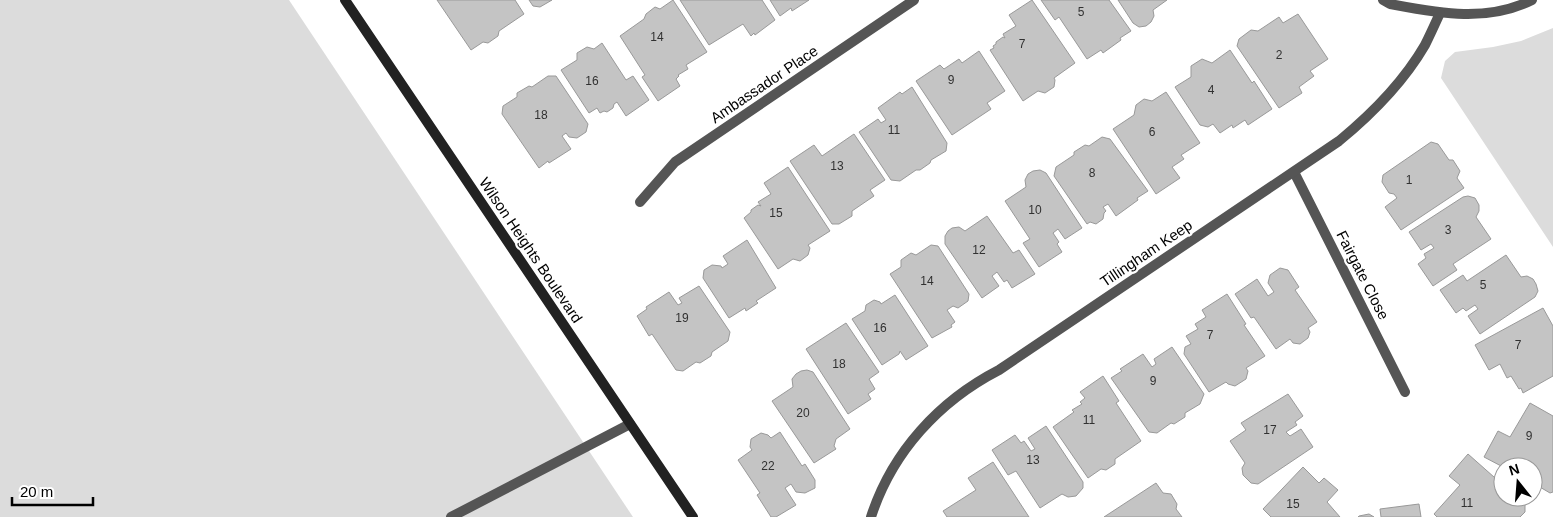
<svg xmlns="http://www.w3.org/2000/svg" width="1553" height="517" viewBox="0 0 1553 517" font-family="Helvetica,sans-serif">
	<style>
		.green { fill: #dcdcdc }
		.building { fill: #c4c4c4; stroke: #999 }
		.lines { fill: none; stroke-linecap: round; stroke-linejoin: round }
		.service { stroke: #555; stroke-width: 10 }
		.minor { stroke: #555; stroke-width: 10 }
		.secondary { stroke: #222; stroke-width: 10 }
		.labels { text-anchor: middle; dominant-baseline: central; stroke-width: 4.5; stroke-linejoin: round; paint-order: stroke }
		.number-label { font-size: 12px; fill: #313131 }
		.street-label { font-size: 15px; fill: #000; stroke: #fff }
	</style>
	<rect width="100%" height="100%" fill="#fff"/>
	<g class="green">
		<path d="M 0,0 L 289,0 L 633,517 L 0,517 Z"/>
		<path d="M 1553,28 L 1553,247 L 1441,78 L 1445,61 L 1455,52 L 1493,47 L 1521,41 Z"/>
	</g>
	<g class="building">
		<path d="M 437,0 L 515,0 L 524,14 L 499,31 L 498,36 L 488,43 L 483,42 L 471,50 Z"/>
		<path d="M 529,0 L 552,0 L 540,7 L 533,6 Z"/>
		<path d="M 673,0 L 707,52 L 686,65 L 688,69 L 678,75 L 679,76 L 676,79 L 680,86 L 658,101 L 642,77 L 645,75 L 620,36 L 644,19 L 646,14 L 655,7 L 660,9 Z"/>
		<path d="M 680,0 L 762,0 L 775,20 L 755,35 L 754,33 L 751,36 L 743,24 L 709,45 Z"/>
		<path d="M 770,0 L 809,0 L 792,11 L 791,8 L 780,16 Z"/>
		<path d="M 1032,0 L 1075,63 L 1054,78 L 1055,80 L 1054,87 L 1045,93 L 1038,91 L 1023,101 L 990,50 L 994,48 L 993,46 L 996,44 L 996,42 L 1003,37 L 1005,38 L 1003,34 L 1016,26 L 1009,15 Z"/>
		<path d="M 1041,0 L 1109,0 L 1131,31 L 1120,38 L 1121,40 L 1103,53 L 1101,50 L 1087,59 L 1059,17 L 1055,20 Z"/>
		<path d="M 1118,0 L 1167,0 L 1153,10 L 1154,16 L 1151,22 L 1146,26 L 1139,27 L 1133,23 Z"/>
		<path d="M 1298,14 L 1328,59 L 1310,71 L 1314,76 L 1299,87 L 1302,93 L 1279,108 L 1237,46 L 1239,39 L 1251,30 L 1258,31 L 1279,17 L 1283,23 Z"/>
		<path d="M 602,43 L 626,80 L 633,76 L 649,100 L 626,116 L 617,102 L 614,104 L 613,108 L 607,112 L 604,111 L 600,113 L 597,108 L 589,113 L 561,70 L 577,60 L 577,53 L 587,47 L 594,49 Z"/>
		<path d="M 1230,50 L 1252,83 L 1254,81 L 1272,109 L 1248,125 L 1245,120 L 1233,128 L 1232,125 L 1220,133 L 1213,124 L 1208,127 L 1200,125 L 1175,87 L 1191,77 L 1191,66 L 1202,59 L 1212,63 Z"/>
		<path d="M 979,51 L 1005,91 L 987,103 L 991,109 L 952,135 L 916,81 L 940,65 L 944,69 L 959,59 L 962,63 Z"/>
		<path d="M 548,76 L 556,76 L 588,124 L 586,132 L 577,138 L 569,137 L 566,133 L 562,136 L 571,149 L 549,163 L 548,161 L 539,168 L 502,114 L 503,106 L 517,97 L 517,93 L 529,86 L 532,87 Z"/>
		<path d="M 912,87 L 947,143 L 946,151 L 931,160 L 930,163 L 920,170 L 916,170 L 900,181 L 891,180 L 859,132 L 878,119 L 881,123 L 886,120 L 878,108 L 900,92 L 902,94 Z"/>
		<path d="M 1166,92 L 1200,143 L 1181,155 L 1184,159 L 1172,167 L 1180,178 L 1156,194 L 1113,129 L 1134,115 L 1136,105 L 1144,99 L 1152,101 Z"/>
		<path d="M 854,134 L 885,180 L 870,190 L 874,196 L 852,211 L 852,216 L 839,224 L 832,224 L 790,161 L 814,145 L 822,156 Z"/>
		<path d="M 1102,137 L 1110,139 L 1148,191 L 1137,198 L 1138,200 L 1116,216 L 1108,204 L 1103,207 L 1106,211 L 1104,213 L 1103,219 L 1096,224 L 1090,222 L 1087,224 L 1054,176 L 1056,167 L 1074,155 L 1074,152 L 1085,145 L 1089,146 Z"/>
		<path d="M 1431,142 L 1438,144 L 1449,160 L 1453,160 L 1460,171 L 1457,178 L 1464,188 L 1401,230 L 1385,207 L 1397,198 L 1394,194 L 1389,193 L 1382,182 L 1383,175 Z"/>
		<path d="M 788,167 L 830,231 L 808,245 L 810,248 L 808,255 L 800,261 L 793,259 L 778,269 L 744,218 L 751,212 L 751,210 L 758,205 L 761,206 L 758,202 L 771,194 L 764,183 Z"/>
		<path d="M 1040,170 L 1046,173 L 1082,228 L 1065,239 L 1058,229 L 1053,233 L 1059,242 L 1057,244 L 1062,252 L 1039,267 L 1023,243 L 1030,239 L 1005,201 L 1026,187 L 1025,180 L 1028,174 L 1033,171 Z"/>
		<path d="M 1468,196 L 1475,198 L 1479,205 L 1479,211 L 1476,217 L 1491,239 L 1453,264 L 1457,270 L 1433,286 L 1418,264 L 1426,258 L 1424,254 L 1434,248 L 1431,244 L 1421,250 L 1409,232 L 1463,197 Z"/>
		<path d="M 987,216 L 1013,253 L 1019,250 L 1035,274 L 1012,288 L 1007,280 L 1004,282 L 997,272 L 992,276 L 999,286 L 982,298 L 945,244 L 945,236 L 948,231 L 952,228 L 959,227 L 965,231 Z"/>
		<path d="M 747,240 L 776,288 L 756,301 L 758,303 L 746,311 L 745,308 L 729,318 L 703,278 L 704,270 L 712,265 L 721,266 L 722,268 L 728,264 L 723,256 Z"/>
		<path d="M 931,245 L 938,246 L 969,294 L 968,301 L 958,308 L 953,306 L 947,310 L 955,322 L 951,325 L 952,327 L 932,338 L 890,274 L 901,267 L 901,260 L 911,253 L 916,255 Z"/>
		<path d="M 1506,255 L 1521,277 L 1527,276 L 1533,279 L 1536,284 L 1538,291 L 1535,297 L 1480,334 L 1468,316 L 1478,309 L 1475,305 L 1466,311 L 1463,308 L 1456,313 L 1440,290 L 1463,275 L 1467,281 Z"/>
		<path d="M 1280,268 L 1288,270 L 1299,287 L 1295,290 L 1317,322 L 1308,328 L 1310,332 L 1308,338 L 1300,344 L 1293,343 L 1290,339 L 1276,349 L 1254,317 L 1251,318 L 1235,294 L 1257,279 L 1268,296 L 1274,292 L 1268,283 L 1270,275 Z"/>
		<path d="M 699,286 L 730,332 L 728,341 L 712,352 L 711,356 L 700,363 L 696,362 L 683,371 L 676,370 L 652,334 L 649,336 L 637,316 L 647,309 L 646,307 L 669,292 L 678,305 L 682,303 L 679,298 Z"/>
		<path d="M 1227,294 L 1246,324 L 1244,325 L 1265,356 L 1246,368 L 1248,371 L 1246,379 L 1235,386 L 1228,384 L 1226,382 L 1209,392 L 1184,354 L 1185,347 L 1191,344 L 1186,336 L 1198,329 L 1195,324 L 1206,317 L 1202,310 Z"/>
		<path d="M 895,295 L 928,346 L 906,360 L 900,351 L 899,354 L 882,365 L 852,319 L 865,311 L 866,305 L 874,300 L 880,302 L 881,304 Z"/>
		<path d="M 1543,308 L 1553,326 L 1553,376 L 1523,393 L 1521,388 L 1519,389 L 1511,376 L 1507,378 L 1500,364 L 1489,370 L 1475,345 Z"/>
		<path d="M 846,323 L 879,372 L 869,379 L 875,389 L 868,394 L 871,399 L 848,414 L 806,349 Z"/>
		<path d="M 1172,347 L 1204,394 L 1200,404 L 1185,413 L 1185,417 L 1174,424 L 1171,423 L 1157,433 L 1149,432 L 1111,378 L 1122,371 L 1120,369 L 1143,354 L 1152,367 L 1156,364 L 1154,359 Z"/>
		<path d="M 807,370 L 813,372 L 850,429 L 836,439 L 834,446 L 836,449 L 814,463 L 772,401 L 793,387 L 792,379 L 796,374 L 801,371 Z"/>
		<path d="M 1103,376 L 1119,401 L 1116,403 L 1141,441 L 1115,459 L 1115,464 L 1106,470 L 1101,469 L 1088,478 L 1053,427 L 1074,412 L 1072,410 L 1082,404 L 1080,402 L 1085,398 L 1080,392 Z"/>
		<path d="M 1288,394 L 1303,416 L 1295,422 L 1297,425 L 1286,432 L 1290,436 L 1301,429 L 1313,447 L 1258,484 L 1251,483 L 1243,475 L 1242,468 L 1245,463 L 1230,441 L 1246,430 L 1241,423 Z"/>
		<path d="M 1530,403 L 1553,416 L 1553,492 L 1550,493 L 1533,483 L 1533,467 L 1503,467 L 1484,457 L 1498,431 L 1510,437 Z"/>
		<path d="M 1046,426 L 1083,482 L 1083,488 L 1076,496 L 1068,497 L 1062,494 L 1040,508 L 1016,471 L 1008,475 L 992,450 L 1015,435 L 1021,443 L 1024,441 L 1031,451 L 1035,449 L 1028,438 Z"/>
		<path d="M 780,432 L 802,466 L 805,464 L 815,480 L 815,488 L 805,493 L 796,492 L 791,484 L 785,488 L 796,505 L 776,517 L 771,517 L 757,495 L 760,493 L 738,460 L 752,450 L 750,447 L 751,439 L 761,433 L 768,435 L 771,438 Z"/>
		<path d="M 1468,454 L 1503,485 L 1503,497 L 1516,497 L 1525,505 L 1525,512 L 1520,517 L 1437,517 L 1434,514 L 1460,485 L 1449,476 Z"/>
		<path d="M 993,462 L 1029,517 L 947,517 L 943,511 L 976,490 L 968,478 Z"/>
		<path d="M 1303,467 L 1319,483 L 1324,478 L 1338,490 L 1327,502 L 1340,517 L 1271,517 L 1263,509 Z"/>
		<path d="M 1156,483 L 1163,493 L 1171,494 L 1177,504 L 1176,509 L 1182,517 L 1104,517 Z"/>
		<path d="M 1419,504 L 1421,517 L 1381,517 L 1380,509 Z"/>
		<path d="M 1369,514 L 1374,517 L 1358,517 L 1359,516 Z"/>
	</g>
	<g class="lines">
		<path class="service" d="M 451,517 L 630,424"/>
		<g class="minor">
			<path d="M 1383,0 L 1390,4 C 1438,13 1486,23 1532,0"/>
			<path d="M 1294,172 L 1405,392"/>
			<path d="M 640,202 L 675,162 L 914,0"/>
			<path d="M 871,517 C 892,452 939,401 999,370 L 1339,141 C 1373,113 1403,83 1425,45 C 1430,35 1435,24 1440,13"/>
		</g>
		<path class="secondary" d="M 345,0 L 693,517"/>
	</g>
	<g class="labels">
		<g class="number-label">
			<text x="1081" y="12">5</text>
			<text x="657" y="37">14</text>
			<text x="1022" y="44">7</text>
			<text x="1279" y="55">2</text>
			<text x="951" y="80">9</text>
			<text x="592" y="81">16</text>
			<text x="1211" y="90">4</text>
			<text x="541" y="115">18</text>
			<text x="894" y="130">11</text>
			<text x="1152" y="132">6</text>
			<text x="837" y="166">13</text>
			<text x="1092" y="173">8</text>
			<text x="1409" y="180">1</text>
			<text x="1035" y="210">10</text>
			<text x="776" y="213">15</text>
			<text x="1448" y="230">3</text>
			<text x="979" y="250">12</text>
			<text x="927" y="281">14</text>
			<text x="1483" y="285">5</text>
			<text x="682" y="318">19</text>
			<text x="880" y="328">16</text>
			<text x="1210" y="335">7</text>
			<text x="1518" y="345">7</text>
			<text x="839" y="364">18</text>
			<text x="1153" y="381">9</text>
			<text x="803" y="413">20</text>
			<text x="1089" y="420">11</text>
			<text x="1270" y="430">17</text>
			<text x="1529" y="436">9</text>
			<text x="1033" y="460">13</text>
			<text x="768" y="466">22</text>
			<text x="1467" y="503">11</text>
			<text x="1293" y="504">15</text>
		</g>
		<g class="street-label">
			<text transform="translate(764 84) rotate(-34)">Ambassador Place</text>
			<text transform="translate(531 250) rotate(56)">Wilson Heights Boulevard</text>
			<text transform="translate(1146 253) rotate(-34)">Tillingham Keep</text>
			<text transform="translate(1363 275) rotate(63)">Fairgate Close</text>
		</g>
	</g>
	<g transform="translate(1518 482) rotate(343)"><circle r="24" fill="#ffffff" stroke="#999999"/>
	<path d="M0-4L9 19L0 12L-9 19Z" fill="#000000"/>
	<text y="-8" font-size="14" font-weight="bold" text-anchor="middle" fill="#000000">N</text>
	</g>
	<path d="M12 497v8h81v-8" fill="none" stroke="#000000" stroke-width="2.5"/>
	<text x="20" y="497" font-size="15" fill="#000000" stroke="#ffffff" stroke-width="4" paint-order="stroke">20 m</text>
</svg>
